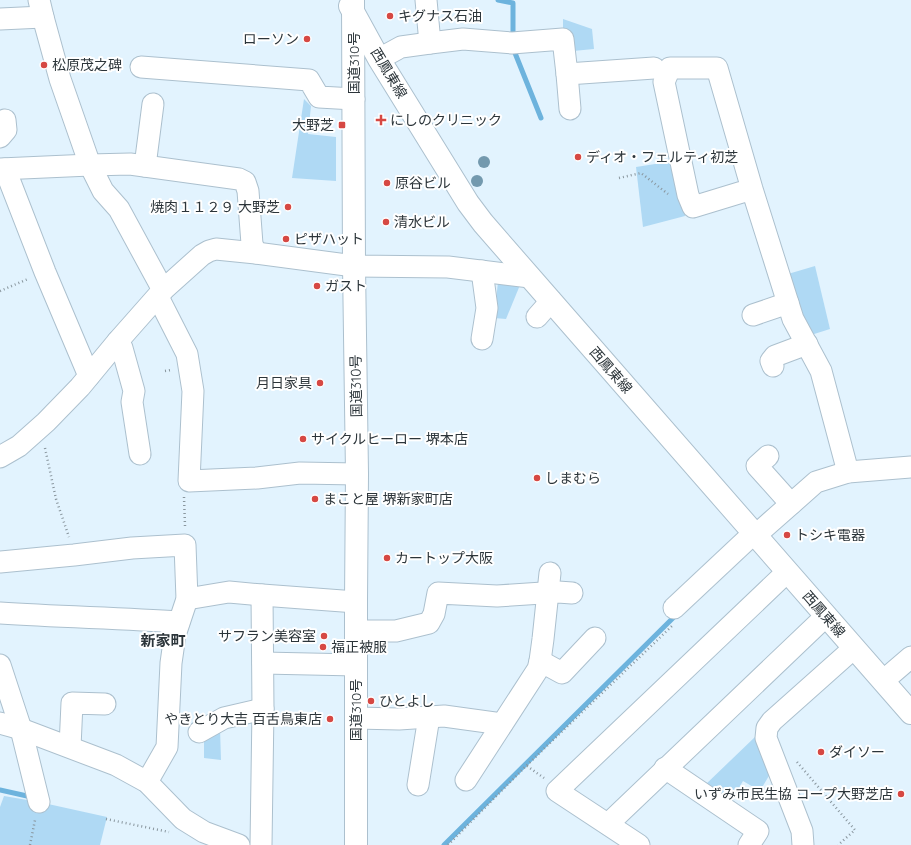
<svg xmlns="http://www.w3.org/2000/svg" width="911" height="845" viewBox="0 0 911 845" font-family="Quicksand,'Noto Sans JP',sans-serif">
	<style>
		.green { fill: #afd9f4 }
		.lines { fill: none; stroke-linecap: round; stroke-linejoin: round }
		.stream { stroke: #6db3dd; stroke-width: 5 }
		.minor-casing { stroke: #acc0ce; stroke-width: 23 }
		.major-casing { stroke: #acc0ce; stroke-width: 24 }
		.highway-casing { stroke: #acc0ce; stroke-width: 24 }
		.path { stroke: #89969e; stroke-width: 2.5; stroke-dasharray: 1 3; stroke-linecap: butt }
		.minor { stroke: #fff; stroke-width: 21 }
		.major { stroke: #fff; stroke-width: 22 }
		.highway { stroke: #fff; stroke-width: 22 }
		.tree { fill: #7399ae }
		.poi-dot { fill: #d64843; stroke: #fff; stroke-width: 1.5 }
		.labels { text-anchor: middle; dominant-baseline: central; stroke-width: 4; stroke-linejoin: round; paint-order: stroke }
		.poi-label { font-size: 14px; fill: #2c353a; stroke: #fff; text-anchor: start }
		.street-label { font-size: 14px; fill: #2c353a; stroke: #fff }
		.neighbourhood-label { font-size: 15px; font-weight: bold; fill: #2c353a; stroke: #fff }
	</style>
	<rect width="100%" height="100%" fill="#e2f3fe"/>
	<g class="green">
		<path d="M 563,19 L 592,29 L 594,49 L 573,51 L 563,31 Z"/>
		<path d="M 304,99 L 311,106 L 308,134 L 336,137 L 336,181 L 292,178 Z"/>
		<path d="M 674,161 L 685,216 L 643,227 L 636,167 Z"/>
		<path d="M 815,266 L 830,329 L 811,335 L 801,316 L 788,274 Z"/>
		<path d="M 498,282 L 520,285 L 506,319 L 494,318 Z"/>
		<path d="M 220,729 L 221,760 L 204,758 L 204,737 Z"/>
		<path d="M 756,736 L 770,774 L 760,791 L 743,781 L 730,803 L 704,786 Z"/>
		<path d="M 4,796 L 39,802 L 107,817 L 100,845 L 0,845 L 0,807 Z"/>
	</g>
	<g class="lines">
		<g class="stream">
			<path d="M 498,0 L 513,3 L 513,37"/>
			<path d="M 513,48 L 541,118"/>
			<path d="M 0,790 L 27,796"/>
			<path d="M 444,845 L 678,613"/>
		</g>
		<g class="minor-casing">
			<g id="minor">
				<path d="M 39,0 L 43,17 L 60,79 L 90,165 L 103,191 L 119,209 L 163,290"/>
				<path d="M 426,0 L 430,43"/>
				<path d="M 0,19 L 43,17"/>
				<path d="M 379,59 L 401,47 L 430,43 L 463,39 L 512,43 L 563,39 L 567,74 L 654,68"/>
				<path d="M 141,67 L 309,80 L 319,97 L 354,99"/>
				<path d="M 567,74 L 570,109"/>
				<path d="M 0,137 L 6,130 L 5,120"/>
				<path d="M 145,166 L 153,104"/>
				<path d="M 0,169 L 90,165 L 130,164 L 239,179 L 245,182 L 248,191 L 252,244 L 256,253"/>
				<path d="M 5,169 L 45,272 L 89,376"/>
				<path d="M 752,189 L 693,207 L 688,195 L 664,82 L 670,68 L 717,68 L 752,189 L 793,319 L 821,371 L 848,472"/>
				<path d="M 482,271 L 487,308 L 482,339"/>
				<path d="M 158,297 L 187,354 L 193,391 L 189,481 L 257,478 L 300,473 L 357,474"/>
				<path d="M 753,315 L 788,303"/>
				<path d="M 537,317 L 551,301"/>
				<path d="M 118,341 L 122,348 L 134,391 L 132,402 L 140,454"/>
				<path d="M 773,366 L 771,361 L 775,356 L 807,344"/>
				<path d="M 768,456 L 757,466 L 791,504"/>
				<path d="M 0,457 L 19,446 L 46,422 L 80,387 L 118,341 L 163,290 L 202,255 L 209,251 L 216,249 L 256,253 L 354,266 L 448,267 L 530,277"/>
				<path d="M 756,535 L 816,482 L 848,472 L 911,467"/>
				<path d="M 0,562 L 74,555 L 132,548 L 185,545 L 187,599 L 175,635 L 171,663 L 167,747 L 147,782"/>
				<path d="M 187,599 L 229,592 L 262,595 L 356,602"/>
				<path d="M 674,608 L 754,533"/>
				<path d="M 0,613 C 60,617 120,618 179,622"/>
				<path d="M 356,631 L 396,631 L 429,623 L 434,614 L 438,593 L 497,596 L 558,592 L 572,593"/>
				<path d="M 540,661 L 562,673 L 595,638"/>
				<path d="M 263,663 L 356,665"/>
				<path d="M 0,665 L 21,729 L 39,802"/>
				<path d="M 883,681 L 911,657"/>
				<path d="M 356,718 L 399,719 L 444,716 L 502,724"/>
				<path d="M 0,723 L 21,729 L 116,765 L 147,782 L 183,819 L 204,832 L 239,845"/>
				<path d="M 199,732 L 224,718 L 263,709"/>
				<path d="M 70,747 L 72,703 L 105,704"/>
				<path d="M 665,768 L 758,831 L 749,845"/>
				<path d="M 466,780 L 538,669 L 540,661 L 543,639 L 550,573"/>
				<path d="M 418,785 L 429,717"/>
				<path d="M 608,824 L 826,616"/>
				<path d="M 261,845 L 263,709 L 262,595"/>
				<path d="M 639,845 L 557,791 L 787,572"/>
				<path d="M 803,845 L 802,831 L 766,738 L 767,728 L 772,721 L 854,648"/>
			</g>
		</g>
		<g class="major-casing">
			<path id="major" d="M 350,6 L 379,59 L 468,203 L 483,223 L 530,277 L 911,713"/>
		</g>
		<g class="highway-casing">
			<path id="highway" d="M 353,0 L 354,266 L 357,474 L 356,602 L 356,845"/>
		</g>
		<g class="path">
			<path d="M 619,178 L 641,173 L 668,194"/>
			<path d="M 0,291 L 28,279"/>
			<path d="M 165,371 L 171,370"/>
			<path d="M 45,448 L 56,499 L 69,537"/>
			<path d="M 184,497 L 185,526"/>
			<path d="M 797,762 L 855,830 L 838,845"/>
			<path d="M 527,766 L 544,778"/>
			<path d="M 106,819 L 169,832"/>
			<path d="M 30,845 L 35,820"/>
			<path d="M 448,845 L 526,766 L 672,626"/>
		</g>
		<use href="#minor" class="minor"/>
		<use href="#major" class="major"/>
		<use href="#highway" class="highway"/>
	</g>
	<g class="tree">
		<circle cx="484" cy="162" r="6"/>
		<circle cx="477" cy="181" r="6"/>
	</g>
	<g class="poi-dot">
		<circle cx="390" cy="16" r="4"/>
		<circle cx="307" cy="39" r="4"/>
		<circle cx="44" cy="65" r="4"/>
		<path d="M379 114h4v4h4v4h-4v4h-4v-4h-4v-4h4z"/>
		<rect x="338" y="121" width="8" height="8" rx="2"/>
		<circle cx="578" cy="157" r="4"/>
		<circle cx="387" cy="183" r="4"/>
		<circle cx="288" cy="207" r="4"/>
		<circle cx="386" cy="222" r="4"/>
		<circle cx="286" cy="239" r="4"/>
		<circle cx="317" cy="286" r="4"/>
		<circle cx="320" cy="383" r="4"/>
		<circle cx="303" cy="439" r="4"/>
		<circle cx="537" cy="478" r="4"/>
		<circle cx="315" cy="499" r="4"/>
		<circle cx="787" cy="535" r="4"/>
		<circle cx="387" cy="558" r="4"/>
		<circle cx="324" cy="636" r="4"/>
		<circle cx="323" cy="647" r="4"/>
		<circle cx="371" cy="701" r="4"/>
		<circle cx="330" cy="719" r="4"/>
		<circle cx="821" cy="752" r="4"/>
		<circle cx="901" cy="794" r="4"/>
	</g>
	<g class="labels">
		<g class="poi-label">
			<text x="398" y="16">キグナス石油</text>
			<text x="299" y="39" text-anchor="end">ローソン</text>
			<text x="52" y="65">松原茂之碑</text>
			<text x="390" y="120">にしのクリニック</text>
			<text x="334" y="125" text-anchor="end">大野芝</text>
			<text x="586" y="157">ディオ・フェルティ初芝</text>
			<text x="395" y="183">原谷ビル</text>
			<text x="280" y="207" text-anchor="end">焼肉１１２９ 大野芝</text>
			<text x="394" y="222">清水ビル</text>
			<text x="294" y="239">ピザハット</text>
			<text x="325" y="286">ガスト</text>
			<text x="312" y="383" text-anchor="end">月日家具</text>
			<text x="311" y="439">サイクルヒーロー 堺本店</text>
			<text x="545" y="478">しまむら</text>
			<text x="323" y="499">まこと屋 堺新家町店</text>
			<text x="795" y="535">トシキ電器</text>
			<text x="395" y="558">カートップ大阪</text>
			<text x="316" y="636" text-anchor="end">サフラン美容室</text>
			<text x="331" y="647">福正被服</text>
			<text x="379" y="701">ひとよし</text>
			<text x="322" y="719" text-anchor="end">やきとり大吉 百舌鳥東店</text>
			<text x="829" y="752">ダイソー</text>
			<text x="893" y="794" text-anchor="end">いずみ市民生協 コープ大野芝店</text>
		</g>
		<g class="street-label">
			<text transform="translate(354 63) rotate(-90)">国道310号</text>
			<text transform="translate(389 73) rotate(59)">西鳳東線</text>
			<text transform="translate(611 370) rotate(49)">西鳳東線</text>
			<text transform="translate(356 386) rotate(-91)">国道310号</text>
			<text transform="translate(824 614) rotate(49)">西鳳東線</text>
			<text transform="translate(356 710) rotate(-90)">国道310号</text>
		</g>
		<g class="neighbourhood-label">
			<text x="163" y="640">新家町</text>
		</g>
	</g>
</svg>
